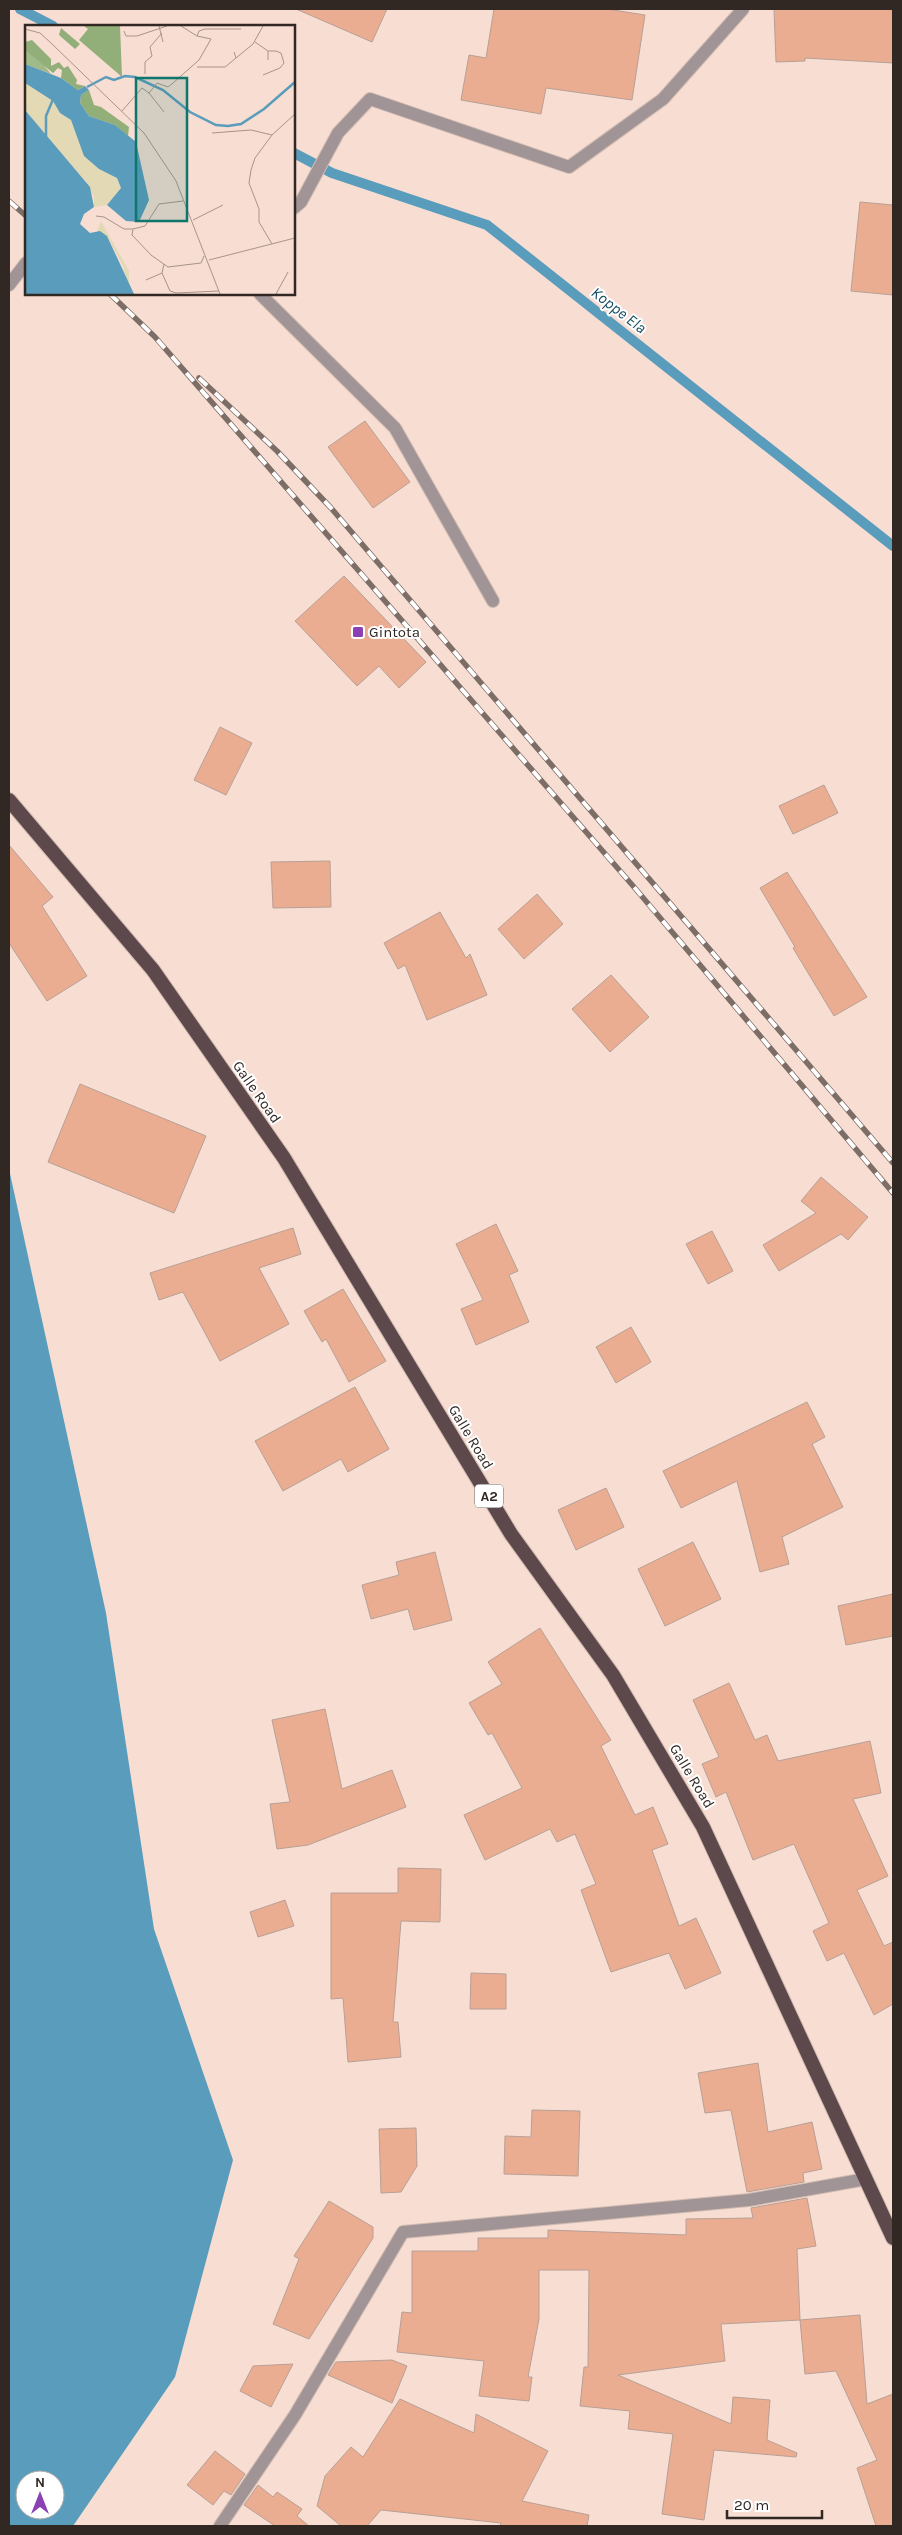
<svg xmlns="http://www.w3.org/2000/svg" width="902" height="2535" viewBox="0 0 902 2535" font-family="Karla,sans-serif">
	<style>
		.water { fill: #5a9cbb; fill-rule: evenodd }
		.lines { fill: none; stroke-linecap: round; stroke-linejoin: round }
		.stream { stroke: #5a9cbb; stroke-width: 10 }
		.building { fill: #eaad92; stroke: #b8a095 }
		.minor-casing { stroke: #d3bcb2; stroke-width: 14 }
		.trunk-casing { stroke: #d3bcb2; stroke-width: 16 }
		.minor { stroke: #a09496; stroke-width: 12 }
		.trunk { stroke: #5d484c; stroke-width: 14 }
		.rail-casing { stroke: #7d6d67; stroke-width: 5.5 }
		.rail { stroke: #fff; stroke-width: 4; stroke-dasharray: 11; stroke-linecap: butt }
		.poi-dot { fill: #8b41b3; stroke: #fff; stroke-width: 2 }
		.labels { text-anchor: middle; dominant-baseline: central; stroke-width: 4; stroke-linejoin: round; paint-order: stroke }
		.shield { fill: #fff; stroke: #6f6865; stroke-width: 1 }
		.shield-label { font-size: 14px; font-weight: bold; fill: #312723 }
		.poi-label { font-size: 15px; fill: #312723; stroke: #fff; text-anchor: start }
		.street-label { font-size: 15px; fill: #312723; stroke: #fff }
		.water-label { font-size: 16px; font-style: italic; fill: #144b61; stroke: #fff }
		.inset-river { fill: none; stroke: #5a9cbb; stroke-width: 2.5 }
		.inset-road { fill: none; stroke: #a8948c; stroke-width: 1 }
		.view { fill: #0f766e; fill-opacity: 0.15; stroke: #0f766e; stroke-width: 2.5 }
		.inset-edge { fill: none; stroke: #312723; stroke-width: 2.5 }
	</style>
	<rect width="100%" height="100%" fill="#f7ddd2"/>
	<path class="water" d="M 9,1169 L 106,1613 L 154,1929 L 233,2160 L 175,2377 L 73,2526 L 9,2526 ZM 25,2480 L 55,2480 L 55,2510 L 25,2510 Z"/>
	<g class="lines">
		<g class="stream">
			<path d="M 20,9 L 53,26"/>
			<path d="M 294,153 L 332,173 L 487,225 L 893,546"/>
		</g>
	</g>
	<g class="building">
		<path d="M 296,9 L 387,9 L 372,42 Z"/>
		<path d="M 494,9 L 607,9 L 645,15 L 632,100 L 546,88 L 541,114 L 461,100 L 469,55 L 486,58 Z"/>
		<path d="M 774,9 L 893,9 L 893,63 L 805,58 L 805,61 L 776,62 Z"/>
		<path d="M 860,202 L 893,205 L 893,295 L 851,291 Z"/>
		<path d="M 365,421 L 410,482 L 373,508 L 328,447 Z"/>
		<path d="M 344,576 L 426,662 L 399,688 L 379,666 L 357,686 L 295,621 Z"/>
		<path d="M 220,727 L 252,743 L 226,795 L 194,780 Z"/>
		<path d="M 824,785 L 838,813 L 793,834 L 779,806 Z"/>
		<path d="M 9,845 L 53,897 L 42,906 L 87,976 L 47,1001 L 9,943 Z"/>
		<path d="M 330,861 L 331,907 L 273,908 L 271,862 Z"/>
		<path d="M 787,872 L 867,997 L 834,1016 L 793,948 L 795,947 L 760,888 Z"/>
		<path d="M 537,894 L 563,924 L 524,959 L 498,929 Z"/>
		<path d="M 440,912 L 466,958 L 470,954 L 487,995 L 427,1020 L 405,965 L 398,969 L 384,943 Z"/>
		<path d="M 611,975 L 649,1017 L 610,1052 L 572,1009 Z"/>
		<path d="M 80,1084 L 206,1136 L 174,1213 L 48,1162 Z"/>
		<path d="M 821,1177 L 868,1217 L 848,1240 L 841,1234 L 779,1271 L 763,1245 L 816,1213 L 801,1201 Z"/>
		<path d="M 496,1224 L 518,1271 L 509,1275 L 529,1322 L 476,1345 L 461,1309 L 483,1300 L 456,1244 Z"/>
		<path d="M 293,1228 L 301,1254 L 259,1268 L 289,1324 L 220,1361 L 183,1292 L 159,1300 L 150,1273 Z"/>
		<path d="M 712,1231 L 733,1271 L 708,1284 L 686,1244 Z"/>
		<path d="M 343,1289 L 386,1361 L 349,1382 L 326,1339 L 322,1342 L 304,1311 Z"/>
		<path d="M 631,1327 L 651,1362 L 616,1383 L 596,1347 Z"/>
		<path d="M 355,1387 L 389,1449 L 348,1472 L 341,1459 L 283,1491 L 255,1441 Z"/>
		<path d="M 807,1402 L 825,1437 L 812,1444 L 843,1507 L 782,1537 L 789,1564 L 760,1572 L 737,1481 L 681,1508 L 663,1471 Z"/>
		<path d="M 606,1488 L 624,1527 L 576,1550 L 558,1510 Z"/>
		<path d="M 693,1542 L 721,1599 L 665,1626 L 638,1569 Z"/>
		<path d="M 435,1552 L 452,1620 L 414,1630 L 408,1609 L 371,1619 L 362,1585 L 399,1575 L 396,1562 Z"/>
		<path d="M 893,1594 L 893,1636 L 846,1645 L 838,1606 Z"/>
		<path d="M 540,1628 L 611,1740 L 601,1746 L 635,1815 L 653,1807 L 668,1844 L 652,1850 L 679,1926 L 696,1918 L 721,1973 L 685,1989 L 669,1953 L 611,1972 L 581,1890 L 596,1884 L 575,1834 L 557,1842 L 550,1829 L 485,1860 L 464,1815 L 522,1788 L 492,1733 L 488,1735 L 469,1703 L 502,1684 L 488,1662 Z"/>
		<path d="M 729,1683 L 755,1740 L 767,1735 L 778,1761 L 870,1741 L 881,1793 L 853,1799 L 888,1876 L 857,1890 L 884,1946 L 893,1942 L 893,2004 L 874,2015 L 844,1953 L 827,1961 L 813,1931 L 829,1923 L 794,1844 L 753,1860 L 726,1792 L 716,1797 L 702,1764 L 719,1757 L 693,1700 Z"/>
		<path d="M 325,1709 L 342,1789 L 392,1770 L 406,1807 L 308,1845 L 277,1849 L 270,1804 L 290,1802 L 272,1720 Z"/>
		<path d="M 398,1868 L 441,1869 L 440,1922 L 401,1921 L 393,2022 L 398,2022 L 401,2057 L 348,2062 L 343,1998 L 331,1999 L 331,1893 L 398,1893 Z"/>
		<path d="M 285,1900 L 294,1926 L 258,1937 L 250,1912 Z"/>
		<path d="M 471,1973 L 506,1974 L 506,2009 L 470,2009 Z"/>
		<path d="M 758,2063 L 768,2132 L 812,2122 L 822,2169 L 803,2173 L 804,2182 L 747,2192 L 731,2110 L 705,2113 L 698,2073 Z"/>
		<path d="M 532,2110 L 580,2111 L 578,2176 L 504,2174 L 505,2136 L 531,2137 Z"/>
		<path d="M 416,2128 L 417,2166 L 401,2192 L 381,2193 L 379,2129 Z"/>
		<path d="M 807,2198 L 816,2246 L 797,2249 L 800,2320 L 721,2324 L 725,2361 L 618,2375 L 731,2424 L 733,2397 L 770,2400 L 767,2440 L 797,2453 L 796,2457 L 714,2450 L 704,2520 L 662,2514 L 673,2434 L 628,2429 L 630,2411 L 580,2406 L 584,2367 L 588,2367 L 589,2270 L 539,2270 L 539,2319 L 528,2377 L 532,2377 L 529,2401 L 479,2396 L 484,2361 L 397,2352 L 402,2312 L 412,2313 L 412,2251 L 478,2251 L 478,2238 L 548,2238 L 548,2230 L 686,2235 L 686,2219 L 753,2218 L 751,2208 Z"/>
		<path d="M 329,2201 L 373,2227 L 373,2238 L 309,2339 L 273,2324 L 299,2259 L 294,2256 Z"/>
		<path d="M 860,2315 L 867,2404 L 893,2394 L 893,2526 L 876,2526 L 857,2468 L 877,2460 L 836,2371 L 805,2374 L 800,2320 Z"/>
		<path d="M 392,2360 L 407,2366 L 392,2403 L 328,2375 L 336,2362 Z"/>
		<path d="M 293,2364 L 271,2407 L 240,2391 L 253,2366 Z"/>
		<path d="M 400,2399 L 474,2433 L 476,2414 L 548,2451 L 522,2501 L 589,2515 L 587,2526 L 500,2526 L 501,2523 L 381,2510 L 367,2526 L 341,2526 L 317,2506 L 325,2476 L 351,2447 L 363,2457 Z"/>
		<path d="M 215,2451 L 245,2474 L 231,2495 L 224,2491 L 213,2505 L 187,2485 Z"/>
		<path d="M 258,2485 L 273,2497 L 277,2492 L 302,2509 L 297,2516 L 309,2526 L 275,2526 L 244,2505 Z"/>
	</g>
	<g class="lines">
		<g class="minor-casing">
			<g id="minor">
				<path d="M 294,208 L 301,202 L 338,133 L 370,99 L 569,167 L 663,99 L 743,9"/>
				<path d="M 9,285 L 26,263"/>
				<path d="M 260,294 L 395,428 L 493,601"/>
				<path d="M 220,2526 L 295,2415 L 403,2232 L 749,2200 L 866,2179"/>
			</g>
		</g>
		<g class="trunk-casing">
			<path id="trunk" d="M 9,800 L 153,970 L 284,1158 L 511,1534 L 613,1675 L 703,1827 L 893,2238"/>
		</g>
		<use href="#minor" class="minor"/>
		<use href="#trunk" class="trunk"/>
		<g class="rail-casing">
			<g id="rail">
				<path d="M 9,201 L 26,216"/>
				<path d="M 110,294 L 155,337 L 634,887 L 893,1193"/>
				<path d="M 199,378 L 277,451 L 331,508 L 893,1163"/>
			</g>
		</g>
		<use href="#rail" class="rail"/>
	</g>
	<rect class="poi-dot" x="352" y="626" width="12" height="12" rx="2.5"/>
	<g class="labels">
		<rect class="shield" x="475" y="1484.5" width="28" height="23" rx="4"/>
		<g class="shield-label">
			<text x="489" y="1496">A2</text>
		</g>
		<g class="poi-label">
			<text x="369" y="632">Gintota</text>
		</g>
		<g class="street-label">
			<text transform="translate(257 1092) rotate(55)">Galle Road</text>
			<text transform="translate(471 1437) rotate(59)">Galle Road</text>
			<text transform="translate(692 1776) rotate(59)">Galle Road</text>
		</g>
		<g class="water-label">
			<text transform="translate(619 310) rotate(38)">Koppe Ela</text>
		</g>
	</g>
	<g transform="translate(25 25)">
		<rect width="270" height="270" fill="#f7ddd2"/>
		<path d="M 0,25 L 13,33 L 26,49 L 0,39 Z" fill="#a0ba89"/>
		<path d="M 59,1 L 95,1 L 97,52 L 54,15 L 63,4 ZM 36,3 L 55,19 L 50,24 L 34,10 ZM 7,15 L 26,34 L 26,41 L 34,37 L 39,43 L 43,41 L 52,55 L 51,59 L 60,61 L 53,65 L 36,53 L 37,45 L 33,43 L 28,48 L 0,25 L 0,17 ZM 64,65 L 69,80 L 76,82 L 104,102 L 103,111 L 90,100 L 64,91 L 55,78 L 56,70 Z" fill="#93af79"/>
		<path d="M 0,58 L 28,76 L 35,88 L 46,95 L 60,131 L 74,144 L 90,149 L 96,163 L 82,180 L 69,182 L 69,172 L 61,157 L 0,85 ZM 76,196 L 104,246 L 104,264 L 98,241 L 82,211 L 72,206 Z" fill="#e3dab5"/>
		<path d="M 0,39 L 36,53 L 53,65 L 60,61 L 64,65 L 56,70 L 55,78 L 64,91 L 90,100 L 111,117 L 124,175 L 114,197 L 101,196 L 82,180 L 96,163 L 92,153 L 74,144 L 59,131 L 46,95 L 35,88 L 28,76 L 0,58 ZM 0,85 L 65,162 L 69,182 L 59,189 L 55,199 L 65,208 L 75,206 L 82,211 L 109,269 L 0,269 Z" fill="#5a9cbb"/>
		<path class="inset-river" d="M 62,62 L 81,52 L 89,55 L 100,51 L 110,52 L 138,65 L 165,87 L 191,100 L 203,101 L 216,99 L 239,84 L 270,57M 21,112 L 21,91 L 29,72"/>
		<path class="inset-road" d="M 134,1 L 138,17M 156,1 L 172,11 L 186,14M 0,4 L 15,8 L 26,18 L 119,108 L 151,156 L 195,269M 99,6 L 101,11 L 112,11 L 142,1M 172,11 L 174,6 L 180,4 L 216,4M 230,17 L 243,26M 209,27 L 211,33 L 228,19 L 238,1M 172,42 L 200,42 L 211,33M 120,49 L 120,37 L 127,31 L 125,22 L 137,8M 238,50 L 255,43 L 259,38 L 256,28 L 251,26 L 243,26 L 243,35M 124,68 L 139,87M 97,86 L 117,63 L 124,68 L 132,58 L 143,62 L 148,58 L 174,35 L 186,14M 187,108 L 226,105 L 247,110M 71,191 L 79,192 L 99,204 L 108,204 L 120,201 L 134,179 L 158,176M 168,195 L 198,180M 108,204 L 107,210 L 126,230 L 143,242 L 176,238 L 179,231M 247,219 L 234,197 L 234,184 L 224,158 L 226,145 L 230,133 L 247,110 L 270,89M 184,235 L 270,213M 139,239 L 137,248 L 145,266 L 151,268 L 194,266M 121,255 L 137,248M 251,269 L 263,247"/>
		<path class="view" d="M 111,53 L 162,53 L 162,196 L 111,196 Z"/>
		<rect width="270" height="270" class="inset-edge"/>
	</g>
	<rect width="902" height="2535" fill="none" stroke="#312723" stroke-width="20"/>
	<g transform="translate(40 2495)"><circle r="24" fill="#ffffff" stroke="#ada9a7"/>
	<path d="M0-4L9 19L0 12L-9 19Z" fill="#8b41b3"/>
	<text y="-8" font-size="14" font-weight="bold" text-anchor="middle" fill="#312723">N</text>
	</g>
	<path d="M727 2510v8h95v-8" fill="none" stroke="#312723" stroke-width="2.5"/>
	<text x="734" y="2510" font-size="15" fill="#312723" stroke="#ffffff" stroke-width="4" paint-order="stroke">20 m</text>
</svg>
